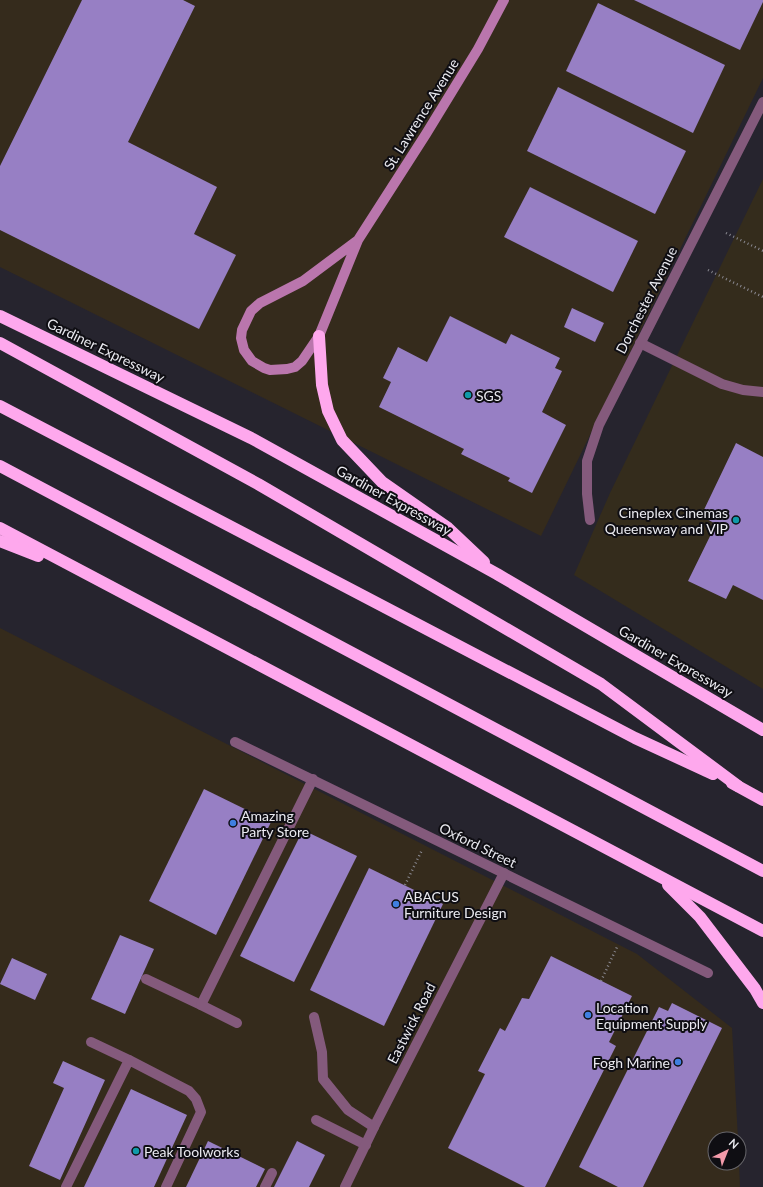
<svg xmlns="http://www.w3.org/2000/svg" width="763" height="1187" viewBox="0 0 763 1187" font-family="Lato,sans-serif">
	<style>
		.commercial { fill: #342c1c }
		.industrial { fill: #352b1c }
		.building { fill: #977fc4 }
		.lines { fill: none; stroke-linecap: round; stroke-linejoin: round }
		.path { stroke: #8a8991; stroke-width: 2.5; stroke-dasharray: 1 3; stroke-linecap: butt }
		.lane { stroke: #845a7c; stroke-width: 10 }
		.street { stroke: #845a7c; stroke-width: 10 }
		.secondary { stroke: #ba76ad; stroke-width: 10 }
		.highway { stroke: #fea8ed; stroke-width: 12 }
		.culture-dot { fill: #0f9aa8; stroke: #0f0e13; stroke-width: 1.5 }
		.shop-dot { fill: #3f7fe0; stroke: #0f0e13; stroke-width: 1.5 }
		.labels { text-anchor: middle; dominant-baseline: central; stroke-width: 4; stroke-linejoin: round; paint-order: stroke }
		.street-label { font-size: 14px; fill: #eaeaf0; stroke: #0f0e13 }
		.poi-label { font-size: 14px; fill: #eaeaf0; stroke: #0f0e13; text-anchor: start }
	</style>
	<rect width="100%" height="100%" fill="#26242e"/>
	<path class="commercial" d="M 763,179 L 763,689 L 574,575 L 610,493 Z"/>
	<g class="industrial">
		<path d="M 0,0 L 763,0 L 763,78 L 541,536 L 0,267 Z"/>
		<path d="M 0,628 L 637,954 L 732,1028 L 738,1139 L 715,1139 L 715,1163 L 739,1163 L 740,1187 L 0,1187 Z"/>
	</g>
	<g class="building">
		<path d="M 82,0 L 183,0 L 195,6 L 128,142 L 217,187 L 194,234 L 236,255 L 199,329 L 0,230 L 0,166 Z"/>
		<path d="M 634,0 L 763,0 L 763,2 L 740,50 Z"/>
		<path d="M 598,3 L 725,65 L 693,133 L 566,71 Z"/>
		<path d="M 558,87 L 686,151 L 655,214 L 527,151 Z"/>
		<path d="M 530,187 L 638,241 L 613,292 L 504,237 Z"/>
		<path d="M 572,308 L 604,323 L 595,342 L 564,327 Z"/>
		<path d="M 450,316 L 506,344 L 511,334 L 560,358 L 555,368 L 562,371 L 542,412 L 566,425 L 532,493 L 508,481 L 510,478 L 461,454 L 464,449 L 379,407 L 391,382 L 383,378 L 398,347 L 427,362 Z"/>
		<path d="M 736,443 L 763,457 L 763,600 L 733,585 L 726,599 L 688,581 L 716,524 L 701,516 Z"/>
		<path d="M 204,789 L 271,822 L 216,935 L 149,901 Z"/>
		<path d="M 303,830 L 357,856 L 294,982 L 240,956 Z"/>
		<path d="M 369,868 L 443,904 L 384,1026 L 310,990 Z"/>
		<path d="M 120,935 L 154,949 L 125,1014 L 91,999 Z"/>
		<path d="M 551,956 L 632,996 L 609,1042 L 616,1046 L 545,1187 L 525,1187 L 448,1148 L 485,1074 L 478,1071 L 500,1028 L 505,1031 L 522,998 L 529,999 Z"/>
		<path d="M 12,958 L 47,974 L 35,1000 L 0,984 Z"/>
		<path d="M 672,1003 L 722,1028 L 643,1187 L 618,1187 L 579,1167 L 659,1007 L 668,1011 Z"/>
		<path d="M 63,1061 L 105,1080 L 60,1180 L 29,1166 L 64,1088 L 53,1083 Z"/>
		<path d="M 131,1089 L 187,1115 L 154,1187 L 84,1187 Z"/>
		<path d="M 208,1141 L 265,1169 L 256,1187 L 186,1187 Z"/>
		<path d="M 297,1141 L 325,1155 L 309,1187 L 274,1187 Z"/>
	</g>
	<g class="lines">
		<g class="path">
			<path d="M 726,233 L 763,251"/>
			<path d="M 708,270 L 763,297"/>
			<path d="M 405,885 L 422,850"/>
			<path d="M 601,981 L 618,945"/>
		</g>
		<g class="lane">
			<path d="M 640,343 L 722,384 L 743,390 L 763,392"/>
			<path d="M 146,979 L 201,1005"/>
			<path d="M 314,1017 L 322,1052 L 323,1079 L 348,1110 L 374,1127"/>
			<path d="M 237,1023 L 201,1005 L 313,779"/>
			<path d="M 91,1042 L 129,1060"/>
			<path d="M 316,1120 L 366,1145"/>
			<path d="M 66,1187 L 129,1060 L 189,1091 L 196,1099 L 201,1112 L 166,1187"/>
			<path d="M 265,1187 L 272,1173"/>
		</g>
		<g class="street">
			<path d="M 590,520 L 587,494 L 587,461 L 599,425 L 763,102"/>
			<path d="M 235,742 L 708,973"/>
			<path d="M 345,1187 L 374,1127 L 504,873"/>
		</g>
		<path class="secondary" d="M 358,240 L 303,281 L 260,303 L 251,311 L 242,330 L 241,338 L 244,350 L 252,361 L 264,368 L 270,370 L 287,369 L 295,367 L 302,361 L 319,336 L 358,240 L 426,134 L 478,49 L 504,0"/>
		<g class="highway">
			<path d="M 0,316 L 251,438 L 497,574 L 763,730"/>
			<path d="M 319,336 L 322,385 L 328,411 L 342,440 L 382,482 L 448,528 L 484,562"/>
			<path d="M 0,343 L 258,484 L 601,684 L 738,786"/>
			<path d="M 0,406 L 635,738 L 713,774"/>
			<path d="M 0,466 L 763,871"/>
			<path d="M 0,528 L 763,931"/>
			<path d="M 0,541 L 38,556"/>
			<path d="M 732,783 L 763,800"/>
			<path d="M 668,885 L 700,917 L 755,989 L 763,1003"/>
		</g>
	</g>
	<g class="culture-dot">
		<circle cx="468" cy="395" r="4"/>
		<circle cx="736" cy="520" r="4"/>
		<circle cx="136" cy="1151" r="4"/>
	</g>
	<g class="shop-dot">
		<circle cx="233" cy="823" r="4"/>
		<circle cx="396" cy="904" r="4"/>
		<circle cx="588" cy="1015" r="4"/>
		<circle cx="678" cy="1062" r="4"/>
	</g>
	<g class="labels">
		<g class="street-label">
			<text transform="translate(421 114) rotate(-58)">St. Lawrence Avenue</text>
			<text transform="translate(646 300) rotate(-63)">Dorchester Avenue</text>
			<text transform="translate(106 350) rotate(26)">Gardiner Expressway</text>
			<text transform="translate(394 500) rotate(29)">Gardiner Expressway</text>
			<text transform="translate(676 661) rotate(30)">Gardiner Expressway</text>
			<text transform="translate(478 845) rotate(26)">Oxford Street</text>
			<text transform="translate(411 1023) rotate(-63)">Eastwick Road</text>
		</g>
		<g class="poi-label">
			<text x="476" y="395">SGS</text>
			<text x="728" y="512" text-anchor="end">Cineplex Cinemas<tspan x="728" dy="16">Queensway and VIP</tspan></text>
			<text x="241" y="815">Amazing<tspan x="241" dy="16">Party Store</tspan></text>
			<text x="404" y="896">ABACUS<tspan x="404" dy="16">Furniture Design</tspan></text>
			<text x="596" y="1007">Location<tspan x="596" dy="16">Equipment Supply</tspan></text>
			<text x="670" y="1062" text-anchor="end">Fogh Marine</text>
			<text x="144" y="1151">Peak Toolworks</text>
		</g>
	</g>
	<g transform="translate(727 1151) rotate(43)"><circle r="19" fill="#0f0e13" stroke="#67666b"/>
	<path d="M0-3L7 15L0 10L-7 15Z" fill="#f39aaa"/>
	<text y="-6" font-size="11" font-weight="bold" text-anchor="middle" fill="#eaeaf0">N</text>
	</g>
</svg>
